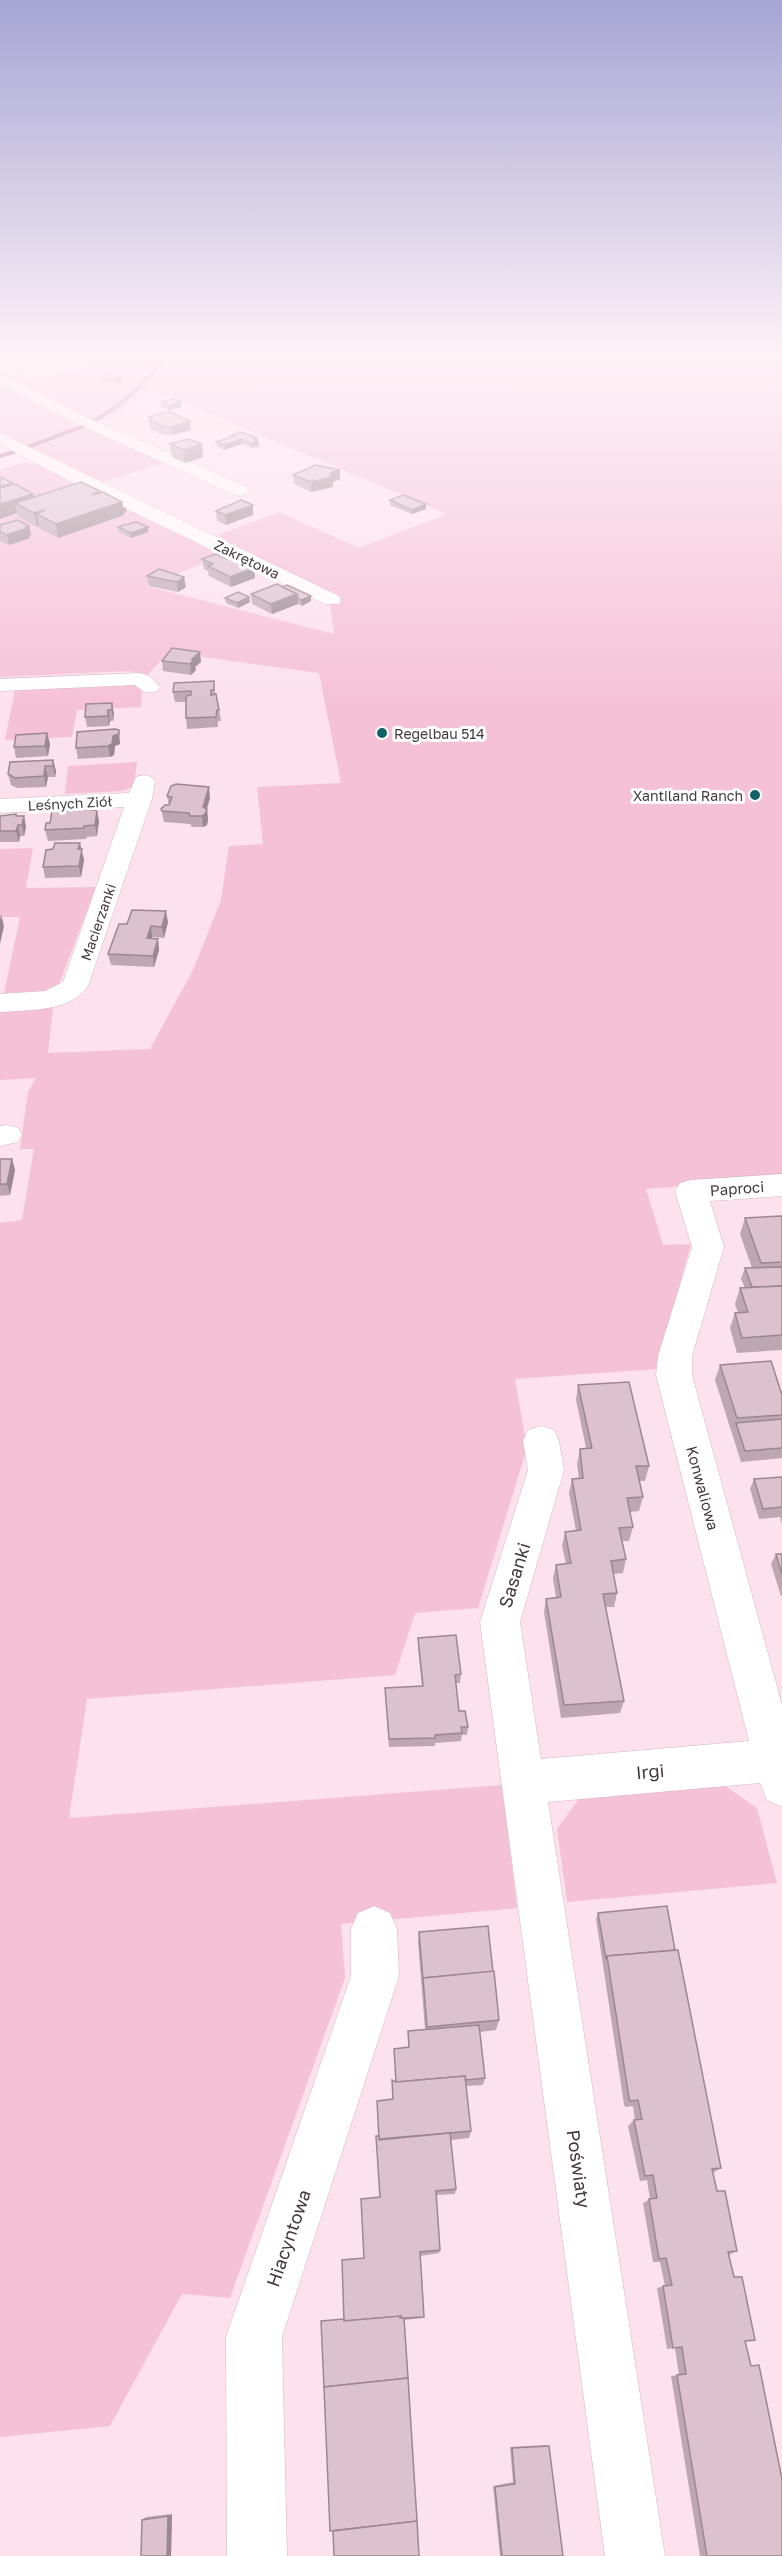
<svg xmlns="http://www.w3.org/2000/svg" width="782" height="2556" viewBox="0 0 782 2556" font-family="'Golos Text',sans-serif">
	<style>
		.green { fill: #f5c1d7 }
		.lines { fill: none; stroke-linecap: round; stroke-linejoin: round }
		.stream { stroke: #b47592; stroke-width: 4 }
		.minor-casing { stroke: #d2b7c2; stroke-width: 1 }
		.highway-casing { stroke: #d2b7c2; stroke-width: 1 }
		.minor { fill: #fff; fill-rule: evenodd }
		.highway { fill: #fff; fill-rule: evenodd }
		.wall { fill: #bea7b1 }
		.shaded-wall { fill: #9b8890 }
		.building { fill: #ddc2ce; stroke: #9b8890; stroke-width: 1.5 }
		.poi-dot { fill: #126267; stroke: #fff; stroke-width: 2 }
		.labels { text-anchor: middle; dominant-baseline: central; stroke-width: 6; stroke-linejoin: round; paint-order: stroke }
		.far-street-label { font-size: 14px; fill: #44393d; stroke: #fff }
		.far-poi-label { font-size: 14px; fill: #44393d; stroke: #fff; text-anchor: start }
		.street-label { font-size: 15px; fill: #44393d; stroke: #fff }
		.near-street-label { font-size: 18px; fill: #44393d; stroke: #fff }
	</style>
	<rect width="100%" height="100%" fill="#fde1ed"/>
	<g class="green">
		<path d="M 89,353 L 181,353 L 213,365 L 219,363 L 193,353 L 208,353 L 219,358 L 229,358 L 249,353 L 782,353 L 782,1178 L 646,1189 L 663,1245 L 691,1244 L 656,1369 L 515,1379 L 527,1448 L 478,1608 L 415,1613 L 395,1675 L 87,1699 L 69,1818 L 502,1785 L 517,1908 L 341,1924 L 345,1978 L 230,2298 L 182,2294 L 110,2426 L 0,2437 L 0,1223 L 22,1220 L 34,1149 L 20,1149 L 28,1092 L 36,1078 L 0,1080 L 0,1011 L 53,1008 L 48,1053 L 150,1049 L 193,970 L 221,900 L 229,846 L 263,844 L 257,787 L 341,783 L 319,673 L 168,652 L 148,675 L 129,671 L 0,677 L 0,470 L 23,463 L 37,463 L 227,554 L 146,586 L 334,634 L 329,594 L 210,538 L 279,512 L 359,548 L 447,514 L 151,389 L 122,411 L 97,423 L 18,384 L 95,366 L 73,356 Z"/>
		<path d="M 0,382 L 166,462 L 97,484 L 0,435 Z"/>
		<path d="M 122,682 L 142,687 L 141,707 L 77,710 L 72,737 L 5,740 L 15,690 L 23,686 Z"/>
		<path d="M 137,762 L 134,786 L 123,791 L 65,794 L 68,766 Z"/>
		<path d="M 33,848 L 26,888 L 96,887 L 59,984 L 46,991 L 4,993 L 20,917 L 0,917 L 0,849 Z"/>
		<path d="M 725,1786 L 757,1808 L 777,1883 L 567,1902 L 557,1829 L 580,1797 Z"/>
	</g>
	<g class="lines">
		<g class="stream">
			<path d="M 92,422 C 124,405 146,382 168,353"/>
			<path d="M 25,448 L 84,426"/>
			<path d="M 0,456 L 16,451"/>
		</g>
		<g class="minor-casing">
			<g id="minor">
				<path d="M 53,353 L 78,353 L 71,357 L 0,372 L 0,364 Z"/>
				<path d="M 0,374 L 86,417 L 247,487 L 249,491 L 241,496 L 235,495 L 76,423 L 0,384 Z"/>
				<path d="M 0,433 L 339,596 L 341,600 L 339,604 L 325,604 L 87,490 L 0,444 Z"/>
				<path d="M 140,673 C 149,675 155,680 160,687 L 157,691 C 147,694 143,692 135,685 L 0,691 L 0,679 Z"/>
				<path d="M 144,775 L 152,777 L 155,782 L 152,799 L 88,986 C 71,1012 28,1010 0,1012 L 0,994 L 45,991 L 63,982 L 124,807 L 0,813 L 0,799 L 129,793 L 136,777 Z"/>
				<path d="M 7,1125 L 18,1128 L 22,1135 L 18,1142 L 0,1146 L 0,1126 Z"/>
				<path d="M 782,1174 L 782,1196 L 710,1201 L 724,1247 L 692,1356 L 692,1375 L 782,1705 L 782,1807 L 767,1800 L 760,1783 L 548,1802 L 665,2556 L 605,2556 L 480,1622 L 528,1470 L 523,1441 L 528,1430 L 541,1426 L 554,1430 L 559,1441 L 564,1470 L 520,1622 L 541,1759 L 749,1741 L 656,1375 L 658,1356 L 692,1247 L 675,1191 L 680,1183 L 691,1180 Z"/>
				<path d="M 374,1906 L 390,1913 L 397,1929 L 399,1976 L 282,2337 L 287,2556 L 227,2556 L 226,2337 L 351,1976 L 351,1929 L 358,1913 Z"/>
			</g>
		</g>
		<g class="highway-casing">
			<path id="highway" d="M 0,353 L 26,353 L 24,356 L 0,361 Z"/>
		</g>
		<use href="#minor" class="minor"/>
		<use href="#highway" class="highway"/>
	</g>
	<g class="wall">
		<path d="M 103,377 L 121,378 L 121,382 L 114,384 L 103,381 Z"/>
		<path d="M 161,402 L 181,402 L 181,407 L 169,410 L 161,407 Z"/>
		<path d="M 149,417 L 190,421 L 191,430 L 172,435 L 164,435 L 150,429 Z"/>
		<path d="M 232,435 L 257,438 L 259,446 L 252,448 L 242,444 L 224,450 L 217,446 L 216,442 L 232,437 Z"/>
		<path d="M 170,444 L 203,457 L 185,463 L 172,457 Z"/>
		<path d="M 293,475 L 340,479 L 333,482 L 333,487 L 311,492 L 294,484 Z"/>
		<path d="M 0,477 L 34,497 L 101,493 L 122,502 L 123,506 L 126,512 L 124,513 L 124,515 L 58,538 L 39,528 L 39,526 L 37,527 L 18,517 L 17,513 L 0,519 Z"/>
		<path d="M 390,500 L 426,509 L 412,514 L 390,505 Z"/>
		<path d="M 216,511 L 253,515 L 226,525 L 217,521 Z"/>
		<path d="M 0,525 L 29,526 L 31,535 L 29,536 L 30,538 L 9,545 L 0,541 Z"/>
		<path d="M 118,527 L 148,532 L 131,538 L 119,532 Z"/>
		<path d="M 202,559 L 227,559 L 254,568 L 255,578 L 231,587 L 209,576 L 208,571 L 204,569 Z"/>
		<path d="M 159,569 L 186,587 L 178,592 L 149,586 L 147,576 Z"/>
		<path d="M 277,584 L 311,601 L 302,606 L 298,604 L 272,614 L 252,604 L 251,594 Z"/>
		<path d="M 249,597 L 250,602 L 238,608 L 226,603 L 225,598 Z"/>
		<path d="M 162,661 L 201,662 L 195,667 L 196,670 L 191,675 L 163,671 Z"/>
		<path d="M 214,681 L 215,694 L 219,710 L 221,721 L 218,721 L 218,727 L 187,729 L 186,718 L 186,702 L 175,702 L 173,692 Z"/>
		<path d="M 112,703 L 114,714 L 113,721 L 110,721 L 109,726 L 87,727 L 85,717 Z"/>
		<path d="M 47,733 L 50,744 L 48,756 L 16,758 L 14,747 Z"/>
		<path d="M 120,741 L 120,744 L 115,746 L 114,755 L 110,757 L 78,759 L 76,748 Z"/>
		<path d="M 53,760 L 56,771 L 55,777 L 48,777 L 46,787 L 17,788 L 11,785 L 8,774 Z"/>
		<path d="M 167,796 L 210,798 L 207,808 L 208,820 L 207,825 L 203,827 L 192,827 L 190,824 L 164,822 L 161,809 L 169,805 Z"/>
		<path d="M 16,814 L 17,816 L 24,816 L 26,827 L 24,836 L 20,836 L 19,842 L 0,842 L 0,816 Z"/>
		<path d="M 99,821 L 97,836 L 87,837 L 86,839 L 48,841 L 45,830 Z"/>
		<path d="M 81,849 L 84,860 L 81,877 L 45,878 L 43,867 Z"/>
		<path d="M 168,922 L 164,938 L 152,937 L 152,939 L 158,939 L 159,950 L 154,967 L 111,965 L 108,954 L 127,924 Z"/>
		<path d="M 0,1159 L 12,1159 L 15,1170 L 10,1195 L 0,1196 Z"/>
		<path d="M 782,1216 L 782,1350 L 737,1353 L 730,1328 L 735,1313 L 738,1313 L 735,1304 L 740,1288 L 745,1288 L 741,1279 L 745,1268 L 752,1268 L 740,1234 L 745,1218 Z"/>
		<path d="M 720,1365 L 782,1395 L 782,1458 L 741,1462 L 715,1380 Z"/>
		<path d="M 578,1385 L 649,1466 L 645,1481 L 639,1481 L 643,1497 L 639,1511 L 630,1512 L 633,1527 L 629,1541 L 622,1541 L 626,1559 L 623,1573 L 613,1574 L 617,1593 L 614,1607 L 605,1607 L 624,1701 L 620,1713 L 561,1718 L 544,1612 L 546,1599 L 556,1598 L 553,1578 L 556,1565 L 566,1564 L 562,1546 L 565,1532 L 576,1531 L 569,1493 L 572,1479 L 579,1478 L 577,1464 L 580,1449 L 586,1448 L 576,1400 Z"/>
		<path d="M 782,1477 L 782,1524 L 780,1517 L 759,1519 L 750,1489 L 754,1479 Z"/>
		<path d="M 776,1554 L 782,1554 L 782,1596 L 781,1596 L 771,1564 Z"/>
		<path d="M 418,1638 L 461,1674 L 460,1683 L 456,1683 L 459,1711 L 468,1727 L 467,1735 L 462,1735 L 461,1741 L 435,1743 L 435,1746 L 389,1747 L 385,1688 L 422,1686 L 418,1647 Z"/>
		<path d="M 598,1913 L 721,2168 L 713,2173 L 717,2191 L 737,2251 L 729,2255 L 782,2556 L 700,2556 L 671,2376 L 679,2375 L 675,2348 L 667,2349 L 657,2288 L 665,2286 L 660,2262 L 653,2262 L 643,2203 L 650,2199 L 647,2180 L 640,2181 L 628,2126 L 634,2120 L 635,2120 L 633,2106 L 625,2107 L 624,2104 L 596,1919 Z"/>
		<path d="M 419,1932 L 493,1972 L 499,2020 L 496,2030 L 480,2032 L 485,2078 L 483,2085 L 466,2086 L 471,2131 L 469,2138 L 451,2140 L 456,2189 L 455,2194 L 436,2195 L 440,2250 L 439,2253 L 420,2256 L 424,2317 L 423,2318 L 405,2320 L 344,2319 L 364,2258 L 380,2197 L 379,2136 L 393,2099 L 396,2082 L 394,2049 L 408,2047 L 408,2031 L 425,2029 L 418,1942 Z"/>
		<path d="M 546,2445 L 549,2446 L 563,2556 L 500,2556 L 493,2486 L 513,2482 L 510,2447 Z"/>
		<path d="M 172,2514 L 171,2556 L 141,2556 L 142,2520 L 146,2517 Z"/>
	</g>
	<g class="shaded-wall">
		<path d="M 121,378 L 121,382 L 114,384 L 114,380 Z"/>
		<path d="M 181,402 L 181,407 L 169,410 L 168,406 Z"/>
		<path d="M 190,421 L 191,430 L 172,435 L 171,427 Z"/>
		<path d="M 257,438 L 259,446 L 252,448 L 252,444 L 254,440 Z"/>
		<path d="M 242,439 L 242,444 L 224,450 L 224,445 Z"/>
		<path d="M 202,444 L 203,457 L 185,463 L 184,450 Z"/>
		<path d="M 340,470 L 340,479 L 333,482 L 333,487 L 311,492 L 311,482 Z"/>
		<path d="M 33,494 L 35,507 L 15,503 L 17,513 L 0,519 L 0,504 Z"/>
		<path d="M 122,502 L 123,508 L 126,507 L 126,512 L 124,513 L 124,515 L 58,538 L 56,524 Z"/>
		<path d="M 426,504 L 426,509 L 412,514 L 412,510 Z"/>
		<path d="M 253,505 L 253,515 L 226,525 L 225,515 Z"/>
		<path d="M 45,510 L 37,514 L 39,526 L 37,527 L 34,513 Z"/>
		<path d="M 29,526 L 31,535 L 29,536 L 30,538 L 9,545 L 7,535 Z"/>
		<path d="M 148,527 L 148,532 L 131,538 L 131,533 Z"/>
		<path d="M 254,568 L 255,578 L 231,587 L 230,577 Z"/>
		<path d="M 184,577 L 186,587 L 178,592 L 177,582 Z"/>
		<path d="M 297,594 L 298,604 L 272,614 L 271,604 Z"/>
		<path d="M 311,596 L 311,601 L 302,606 L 301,600 Z"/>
		<path d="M 249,597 L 250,602 L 238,608 L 237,603 Z"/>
		<path d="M 200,652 L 201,662 L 195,667 L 196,670 L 191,675 L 190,664 L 192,659 Z"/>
		<path d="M 112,703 L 114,714 L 113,721 L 112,710 Z"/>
		<path d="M 108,710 L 110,721 L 109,726 L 108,716 Z"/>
		<path d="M 119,730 L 120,744 L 115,746 L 114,755 L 110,757 L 108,746 L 113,736 Z"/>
		<path d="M 47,733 L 50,744 L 48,756 L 45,746 Z"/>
		<path d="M 53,760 L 56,771 L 55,777 L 53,766 Z"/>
		<path d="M 45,766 L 48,777 L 46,787 L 44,776 Z"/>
		<path d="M 209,787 L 210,798 L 205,815 L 207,809 L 208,820 L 207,825 L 203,827 L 202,816 L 203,807 Z"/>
		<path d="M 97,810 L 99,821 L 97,836 L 95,825 Z"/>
		<path d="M 24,816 L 26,827 L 24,836 L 22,825 Z"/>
		<path d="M 18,825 L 20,836 L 19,842 L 16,831 Z"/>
		<path d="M 80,843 L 84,860 L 81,877 L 79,866 L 78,849 Z"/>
		<path d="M 166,911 L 168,922 L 164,938 L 162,927 Z"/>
		<path d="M 1,914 L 4,926 L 0,944 L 0,920 Z"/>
		<path d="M 151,926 L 152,937 L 149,950 L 147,938 Z"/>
		<path d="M 158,939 L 159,950 L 154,967 L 153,956 Z"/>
		<path d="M 12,1159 L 15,1170 L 10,1195 L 7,1184 Z"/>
		<path d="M 172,2514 L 171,2556 L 167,2556 L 168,2516 Z"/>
	</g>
	<g class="building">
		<path d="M 112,374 L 121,378 L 114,380 L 103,377 Z"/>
		<path d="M 173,399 L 181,402 L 168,406 L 161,402 Z"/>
		<path d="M 168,411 L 190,421 L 171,427 L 163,426 L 149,420 L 152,419 L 149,417 Z"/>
		<path d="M 241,432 L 257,438 L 254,440 L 258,442 L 252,444 L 242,439 L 224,445 L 216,442 L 234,436 L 232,435 Z"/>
		<path d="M 189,439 L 202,444 L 184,450 L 170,444 Z"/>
		<path d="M 316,465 L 340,470 L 330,473 L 332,477 L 311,482 L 293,475 Z"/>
		<path d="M 0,477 L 13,483 L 0,487 Z"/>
		<path d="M 81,482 L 100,491 L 92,495 L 103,492 L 122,502 L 56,524 L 37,514 L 45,510 L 34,513 L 15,503 Z"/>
		<path d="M 15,484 L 33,494 L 0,504 L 0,488 Z"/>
		<path d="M 403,495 L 426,504 L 412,510 L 390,500 Z"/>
		<path d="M 241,500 L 253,505 L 225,515 L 216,511 Z"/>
		<path d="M 18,520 L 29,526 L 26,527 L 28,528 L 7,535 L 0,532 L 0,525 Z"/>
		<path d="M 136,522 L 148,527 L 131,533 L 118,527 Z"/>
		<path d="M 216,554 L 227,559 L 232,557 L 254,568 L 230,577 L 208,566 L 213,564 L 202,559 Z"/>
		<path d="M 159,569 L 184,577 L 177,582 L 147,576 Z"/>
		<path d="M 277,584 L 297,594 L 271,604 L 251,594 Z"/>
		<path d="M 287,585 L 311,596 L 301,600 L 298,599 L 297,594 L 283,587 Z"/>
		<path d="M 238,592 L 249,597 L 237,603 L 225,598 Z"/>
		<path d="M 172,648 L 200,652 L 192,659 L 194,659 L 190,664 L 162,661 Z"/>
		<path d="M 214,681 L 214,690 L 211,690 L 211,695 L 216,694 L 219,710 L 217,710 L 216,717 L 186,718 L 186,696 L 191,695 L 191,691 L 173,692 L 174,683 Z"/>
		<path d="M 112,703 L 112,710 L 108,710 L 108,716 L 85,717 L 86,704 Z"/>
		<path d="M 115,729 L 119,730 L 119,734 L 113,736 L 112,744 L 108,746 L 76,748 L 77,732 Z"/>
		<path d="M 47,733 L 45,746 L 14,747 L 16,735 Z"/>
		<path d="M 53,760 L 53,766 L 45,766 L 44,776 L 15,778 L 8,774 L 10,762 Z"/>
		<path d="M 176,784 L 209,787 L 203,807 L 207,809 L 205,814 L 202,816 L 190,816 L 189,813 L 162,811 L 161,809 L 165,805 L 169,805 L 172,797 L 167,796 L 171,786 Z"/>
		<path d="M 97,810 L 95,825 L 84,826 L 84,828 L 45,830 L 46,823 L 50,823 L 52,811 Z"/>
		<path d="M 16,814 L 16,816 L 24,816 L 22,825 L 18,825 L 16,831 L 0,831 L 0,816 Z"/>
		<path d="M 55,843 L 80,843 L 78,849 L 82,849 L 79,866 L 43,867 L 46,850 L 53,849 Z"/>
		<path d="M 132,910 L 166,911 L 162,927 L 151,926 L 147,938 L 158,939 L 153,956 L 108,954 L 119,924 L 127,924 Z"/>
		<path d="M 0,1159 L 12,1159 L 7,1184 L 0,1184 Z"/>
		<path d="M 782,1216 L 782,1262 L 761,1263 L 745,1218 Z"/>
		<path d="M 782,1267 L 782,1286 L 752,1287 L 745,1268 Z"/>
		<path d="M 782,1286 L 782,1335 L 742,1338 L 735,1313 L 748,1312 L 740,1288 Z"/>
		<path d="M 771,1361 L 782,1395 L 782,1415 L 737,1418 L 720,1365 Z"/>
		<path d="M 629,1382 L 649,1466 L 636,1466 L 643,1497 L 627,1498 L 633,1527 L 619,1528 L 626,1559 L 611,1561 L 617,1593 L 603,1594 L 624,1701 L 564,1705 L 546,1599 L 561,1597 L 556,1565 L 571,1563 L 565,1532 L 581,1530 L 572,1479 L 583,1478 L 580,1449 L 592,1448 L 578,1385 Z"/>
		<path d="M 782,1419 L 782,1448 L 745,1451 L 736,1423 Z"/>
		<path d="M 782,1477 L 782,1507 L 763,1509 L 754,1479 Z"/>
		<path d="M 776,1554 L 782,1554 L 782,1575 Z"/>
		<path d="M 456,1635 L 461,1674 L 455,1675 L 459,1711 L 465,1711 L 468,1727 L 461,1727 L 462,1733 L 435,1735 L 435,1738 L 389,1739 L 385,1688 L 423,1686 L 418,1638 Z"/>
		<path d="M 667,1906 L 675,1950 L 607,1956 L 606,1959 L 598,1913 Z"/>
		<path d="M 488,1926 L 493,1972 L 423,1978 L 423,1980 L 419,1932 Z"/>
		<path d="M 678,1950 L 721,2168 L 712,2169 L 717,2191 L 725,2191 L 737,2251 L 728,2252 L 734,2277 L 742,2277 L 755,2340 L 745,2341 L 751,2366 L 759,2365 L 782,2479 L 782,2556 L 707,2556 L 677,2375 L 686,2374 L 682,2347 L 673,2348 L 663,2286 L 672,2285 L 666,2258 L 659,2259 L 649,2199 L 657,2198 L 653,2175 L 645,2176 L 634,2120 L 642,2119 L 638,2100 L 630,2101 L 629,2098 L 607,1956 Z"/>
		<path d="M 494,1971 L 499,2020 L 427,2027 L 423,1978 Z"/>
		<path d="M 479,2025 L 485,2078 L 466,2080 L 465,2076 L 396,2082 L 394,2049 L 409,2047 L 408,2031 Z"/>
		<path d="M 465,2076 L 471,2131 L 379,2139 L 377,2101 L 393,2099 L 392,2080 L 396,2082 Z"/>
		<path d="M 450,2133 L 456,2189 L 436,2191 L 440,2250 L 420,2252 L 424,2317 L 404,2318 L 401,2318 L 401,2316 L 344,2321 L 342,2260 L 364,2258 L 361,2199 L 380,2197 L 376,2136 L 379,2136 L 379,2140 Z"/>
		<path d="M 401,2316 L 400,2318 L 404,2318 L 408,2378 L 324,2387 L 321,2321 L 344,2319 L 344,2321 Z"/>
		<path d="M 408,2378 L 417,2521 L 330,2531 L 324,2387 Z"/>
		<path d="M 549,2446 L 563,2556 L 502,2556 L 495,2487 L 515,2484 L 512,2448 Z"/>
		<path d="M 168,2516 L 167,2556 L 141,2556 L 142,2520 Z"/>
		<path d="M 417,2521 L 419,2556 L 334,2556 L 333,2531 Z"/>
	</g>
	<linearGradient id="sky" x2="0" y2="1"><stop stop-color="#a6a5d4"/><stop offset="0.5" stop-color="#fef2f7"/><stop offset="1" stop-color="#fef2f7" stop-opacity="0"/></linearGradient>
	<rect width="782" height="711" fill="url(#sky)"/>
	<g class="poi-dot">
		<circle cx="382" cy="733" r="6"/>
		<circle cx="755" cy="795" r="6"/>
	</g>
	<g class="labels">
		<g class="far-street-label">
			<text transform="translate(247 559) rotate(26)">Zakrętowa</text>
			<text transform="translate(70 803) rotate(-3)">Leśnych Ziół</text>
			<text transform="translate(98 922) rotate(-71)">Macierzanki</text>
		</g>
		<g class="far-poi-label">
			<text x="394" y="733">Regelbau 514</text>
			<text x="743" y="795" text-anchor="end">Xantiland Ranch</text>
		</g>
		<g class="street-label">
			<text transform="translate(737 1188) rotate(-4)">Paproci</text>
			<text transform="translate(703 1488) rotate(75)">Konwaliowa</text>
		</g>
		<g class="near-street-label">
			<text transform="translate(514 1575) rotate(-73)">Sasanki</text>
			<text transform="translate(650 1771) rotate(-5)">Irgi</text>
			<text transform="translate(579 2169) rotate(82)">Poświaty</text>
			<text transform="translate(288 2238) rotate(-71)">Hiacyntowa</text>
		</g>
	</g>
</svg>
